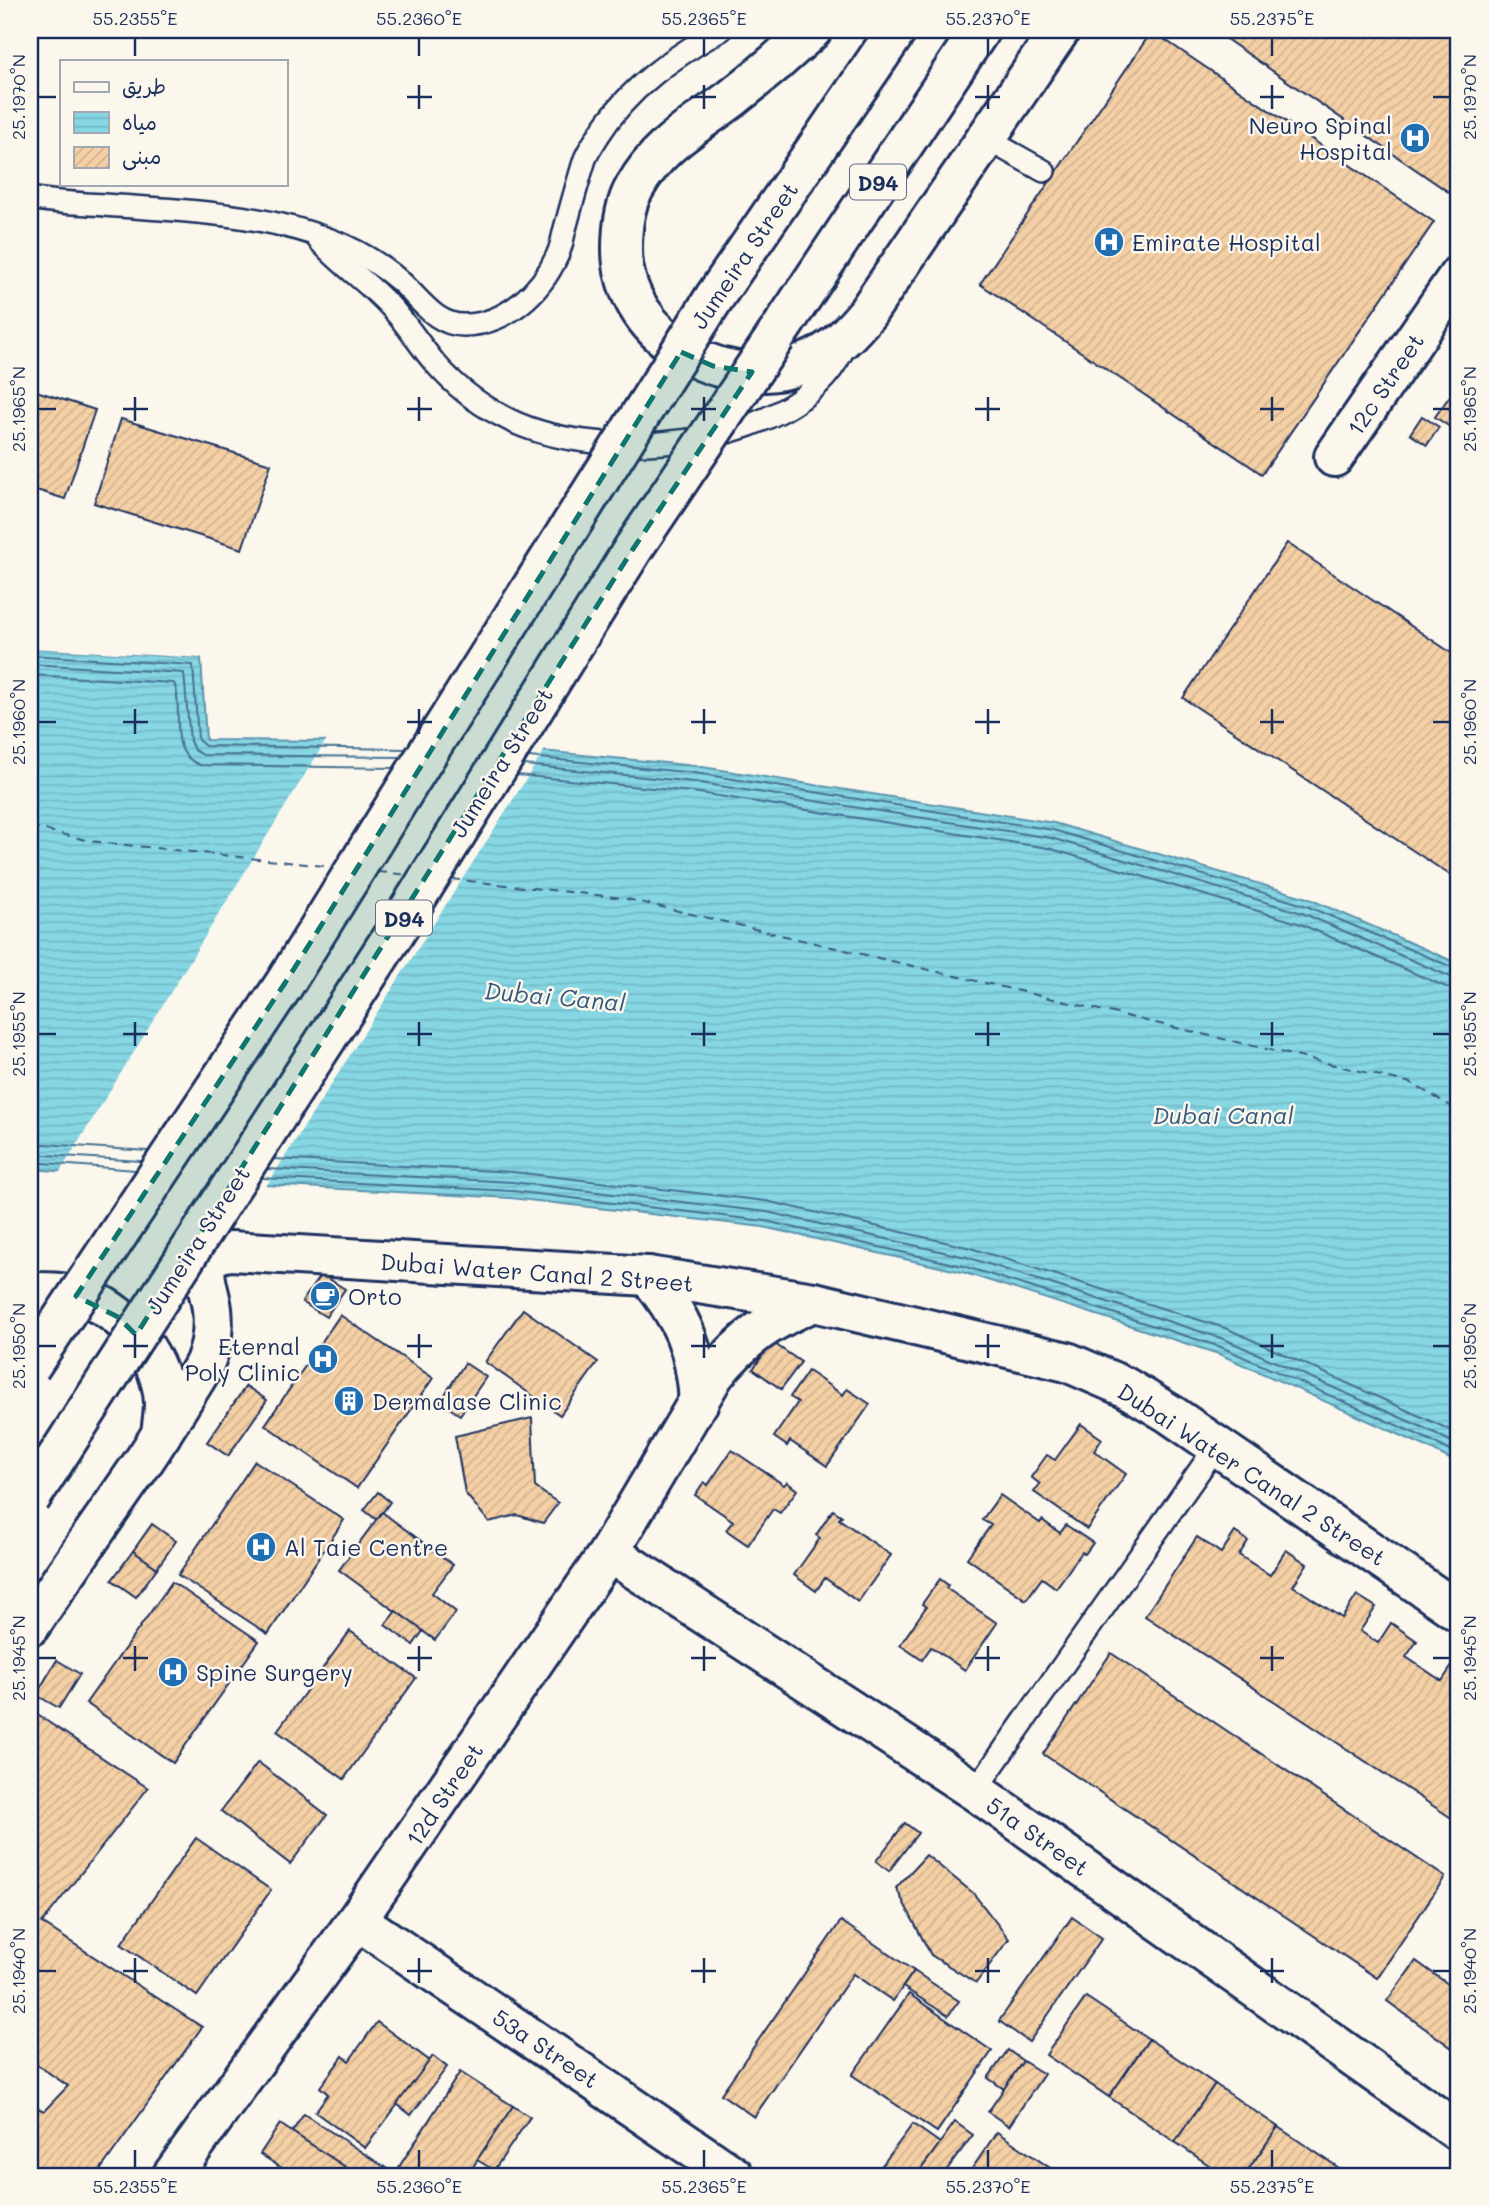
<svg xmlns="http://www.w3.org/2000/svg" width="1489" height="2206" viewBox="0 0 1489 2206" font-family="Mali,'Playpen Sans Arabic',sans-serif">
	<style>
		.water { fill: url(#water-rules); stroke: #5b93ae; stroke-width: 2 }
		.pier { fill: #fbf7ec }
		.lines { fill: none; stroke-linecap: round; stroke-linejoin: round }
		.shore { stroke: #467293; stroke-width: 2 }
		.ferry { stroke: #36597f; stroke-width: 2; stroke-dasharray: 9 7; stroke-linecap: butt }
		.building { fill: url(#building-hatch); stroke: #1b2f5e; stroke-width: 2 }
		.service-casing { stroke: #1b2f5e; stroke-width: 26 }
		.minor-casing { stroke: #1b2f5e; stroke-width: 44 }
		.primary-casing { stroke: #1b2f5e; stroke-width: 44 }
		.service { stroke: #fbf7ec; stroke-width: 21 }
		.minor { stroke: #fbf7ec; stroke-width: 38 }
		.primary { stroke: #fbf7ec; stroke-width: 38 }
		.primary-bridge-casing { stroke: #1b2f5e; stroke-width: 44; stroke-linecap: butt }
		.primary-bridge { stroke: #fbf7ec; stroke-width: 38 }
		.marked { fill: #0f766e; fill-opacity: 0.2; stroke: #0f766e; stroke-width: 5; stroke-dasharray: 14 9; stroke-linejoin: round }
		.ticks { fill: none; stroke: #1b2f5e; stroke-width: 2.5 }
		.labels { text-anchor: middle; dominant-baseline: central; stroke-width: 5; stroke-linejoin: round; paint-order: stroke }
		.shield { fill: #fbf7ec; stroke: #5e6b89; stroke-width: 2 }
		.shield-label { font-size: 21px; font-weight: bold; fill: #1b2f5e }
		.poi-label { font-size: 23px; fill: #1b2f5e; stroke: #fbf7ec; text-anchor: start }
		.street-label { font-size: 23px; fill: #1b2f5e; stroke: #fbf7ec }
		.water-label { font-size: 24px; font-style: italic; fill: #36597f; stroke: #fbf7ec }
		.neatline { fill: none; stroke: #1b2f5e; stroke-width: 2.5 }
		.ticks-label { font-size: 18px; text-anchor: middle; fill: #1b2f5e }
	</style>
	<defs>
		<pattern id="water-rules" width="6" height="5" patternUnits="userSpaceOnUse" patternTransform="scale(1.75)"><rect width="6" height="5" fill="#86d6e3"/><path d="M0 2.5h6" fill="none" stroke="#73b8c5"/></pattern>
		<pattern id="building-hatch" width="6" height="6" patternUnits="userSpaceOnUse" patternTransform="scale(1.75)"><rect width="6" height="6" fill="#f5d0a5"/><path d="M-1 1l2-2M0 6l6-6M5 7l2-2" fill="none" stroke="#d1b390"/></pattern>
	</defs>
	<rect width="100%" height="100%" fill="#fbf7ec"/>
	<filter id="ink" filterUnits="userSpaceOnUse"><feTurbulence type="fractalNoise" baseFrequency=".0143" numOctaves="2"/><feDisplacementMap in="SourceGraphic" scale="14" xChannelSelector="R" yChannelSelector="G"/><feConvolveMatrix kernelMatrix="1 2 1 2 8 2 1 2 1" color-interpolation-filters="sRGB"/></filter>
	<g filter="url(#ink)">
		<path class="water" d="M 30,648 L 201,658 L 206,740 L 448,742 L 696,766 L 1054,823 L 1307,898 L 1459,964 L 1459,1464 L 1427,1447 L 1219,1354 L 962,1272 L 763,1227 L 511,1198 L 207,1182 L 30,1169 Z"/>
		<g class="pier">
			<path d="M 30,645 L 201,655 L 202,655 L 201,658 L 30,648 Z"/>
			<path d="M 328,737 L 448,739 L 546,748 L 265,1188 L 58,1175 Z"/>
		</g>
		<g class="lines">
			<g class="shore">
				<path d="M 30,655 L 193,665 L 198,740 L 205,746 L 406,749"/>
				<path d="M 30,664 L 184,673 L 190,741 L 194,750 L 203,755 L 400,757"/>
				<path d="M 30,675 L 174,683 C 185,710 165,752 200,765 L 394,768"/>
				<path d="M 529,757 L 695,773 L 1053,830 L 1304,905 L 1459,970"/>
				<path d="M 524,765 L 694,782 L 1051,838 L 1302,913 L 1451,977 L 1459,978"/>
				<path d="M 517,775 L 693,792 L 1048,848 L 1298,923 L 1446,987 L 1459,989"/>
				<path d="M 30,1143 L 148,1151"/>
				<path d="M 30,1154 L 141,1161"/>
				<path d="M 274,1159 L 513,1172 L 766,1201 L 967,1247 L 1228,1329 L 1459,1434"/>
				<path d="M 30,1162 L 136,1170"/>
				<path d="M 267,1169 L 512,1182 L 767,1212 L 966,1257 L 1224,1339 L 1433,1432 L 1459,1446"/>
				<path d="M 262,1178 L 512,1191 L 765,1221 L 963,1266 L 1221,1347 L 1430,1440 L 1459,1456"/>
			</g>
			<g class="ferry">
				<path d="M 30,826 L 89,841 L 334,867"/>
				<path d="M 378,872 L 410,875"/>
				<path d="M 451,879 L 623,898 L 1411,1083 L 1459,1111"/>
			</g>
		</g>
		<g class="building">
			<path d="M 1213,30 L 1459,30 L 1459,185 L 1453,195 Z"/>
			<path d="M 1152,31 L 1434,222 L 1262,474 L 980,284 Z"/>
			<path d="M 30,389 L 95,410 L 65,499 L 30,488 Z"/>
			<path d="M 1449,397 L 1459,403 L 1459,433 L 1435,417 Z"/>
			<path d="M 1422,416 L 1439,427 L 1427,445 L 1410,434 Z"/>
			<path d="M 121,419 L 271,464 L 242,549 L 94,503 Z"/>
			<path d="M 1287,543 L 1459,658 L 1459,881 L 1183,698 Z"/>
			<path d="M 321,1274 L 345,1289 L 326,1317 L 302,1302 Z"/>
			<path d="M 523,1309 L 598,1362 L 560,1415 L 485,1362 Z"/>
			<path d="M 340,1315 L 433,1378 L 357,1488 L 265,1425 Z"/>
			<path d="M 772,1342 L 801,1362 L 781,1389 L 753,1369 Z"/>
			<path d="M 465,1363 L 486,1377 L 460,1415 L 440,1402 Z"/>
			<path d="M 808,1371 L 843,1395 L 847,1389 L 870,1404 L 827,1466 L 790,1441 L 787,1446 L 774,1437 L 798,1402 L 790,1397 Z"/>
			<path d="M 246,1386 L 267,1400 L 228,1456 L 207,1442 Z"/>
			<path d="M 532,1418 L 535,1487 L 558,1503 L 543,1523 L 517,1515 L 489,1522 L 465,1493 L 455,1436 Z"/>
			<path d="M 1081,1424 L 1102,1439 L 1094,1451 L 1126,1474 L 1087,1529 L 1034,1492 L 1040,1484 L 1031,1477 L 1047,1455 L 1055,1460 Z"/>
			<path d="M 732,1450 L 784,1485 L 787,1482 L 797,1490 L 780,1513 L 773,1509 L 748,1545 L 726,1530 L 733,1521 L 695,1495 L 704,1482 L 708,1485 Z"/>
			<path d="M 255,1461 L 344,1520 L 268,1634 L 178,1575 Z"/>
			<path d="M 378,1492 L 390,1502 L 377,1520 L 364,1510 Z"/>
			<path d="M 1000,1495 L 1040,1523 L 1042,1520 L 1060,1533 L 1066,1525 L 1093,1543 L 1085,1554 L 1082,1552 L 1056,1588 L 1042,1578 L 1026,1600 L 967,1558 L 991,1525 L 982,1520 Z"/>
			<path d="M 833,1510 L 842,1516 L 839,1519 L 891,1555 L 858,1602 L 825,1578 L 816,1591 L 794,1575 L 820,1538 L 816,1535 Z"/>
			<path d="M 382,1512 L 453,1565 L 432,1593 L 456,1612 L 435,1640 L 339,1570 Z"/>
			<path d="M 152,1524 L 176,1541 L 157,1568 L 133,1551 Z"/>
			<path d="M 1235,1532 L 1248,1541 L 1239,1555 L 1270,1575 L 1286,1550 L 1307,1564 L 1293,1586 L 1342,1618 L 1357,1595 L 1376,1607 L 1360,1631 L 1378,1643 L 1391,1623 L 1417,1641 L 1406,1657 L 1442,1681 L 1454,1663 L 1459,1666 L 1459,1823 L 1145,1616 L 1197,1537 L 1221,1553 Z"/>
			<path d="M 133,1551 L 157,1568 L 136,1597 L 112,1580 Z"/>
			<path d="M 940,1579 L 948,1585 L 946,1588 L 997,1623 L 965,1670 L 931,1647 L 922,1660 L 900,1645 L 926,1607 L 922,1604 Z"/>
			<path d="M 172,1582 L 259,1641 L 173,1763 L 86,1703 Z"/>
			<path d="M 396,1611 L 423,1631 L 413,1645 L 385,1625 Z"/>
			<path d="M 350,1631 L 416,1678 L 344,1779 L 277,1731 Z"/>
			<path d="M 1111,1653 L 1445,1877 L 1377,1978 L 1043,1754 Z"/>
			<path d="M 57,1660 L 80,1674 L 59,1708 L 36,1695 Z"/>
			<path d="M 30,1710 L 148,1788 L 42,1923 L 202,2027 L 96,2176 L 30,2176 L 30,2104 L 44,2111 L 68,2086 L 30,2060 Z"/>
			<path d="M 258,1762 L 327,1815 L 290,1864 L 221,1811 Z"/>
			<path d="M 905,1823 L 918,1833 L 889,1871 L 876,1861 Z"/>
			<path d="M 196,1838 L 271,1890 L 197,1996 L 121,1944 Z"/>
			<path d="M 926,1855 L 973,1893 L 1009,1939 L 976,1983 L 931,1955 L 896,1888 Z"/>
			<path d="M 1072,1917 L 1102,1938 L 1029,2042 L 999,2021 Z"/>
			<path d="M 1459,1920 L 1459,1934 L 1453,1929 Z"/>
			<path d="M 841,1921 L 914,1971 L 893,2001 L 853,1974 L 754,2117 L 721,2094 Z"/>
			<path d="M 1416,1961 L 1459,1992 L 1459,2053 L 1387,2001 Z"/>
			<path d="M 914,1971 L 959,2001 L 948,2016 L 903,1987 Z"/>
			<path d="M 909,1994 L 992,2051 L 937,2132 L 852,2075 Z"/>
			<path d="M 1086,1997 L 1149,2039 L 1109,2097 L 1046,2055 Z"/>
			<path d="M 377,2022 L 430,2061 L 365,2148 L 315,2112 L 328,2094 L 320,2087 L 343,2056 L 349,2061 Z"/>
			<path d="M 1149,2039 L 1215,2084 L 1175,2142 L 1109,2097 Z"/>
			<path d="M 1008,2050 L 1023,2061 L 1004,2089 L 988,2078 Z"/>
			<path d="M 433,2056 L 447,2067 L 411,2115 L 397,2104 Z"/>
			<path d="M 1023,2061 L 1044,2074 L 1009,2126 L 988,2112 Z"/>
			<path d="M 460,2072 L 513,2106 L 467,2176 L 414,2176 L 399,2167 Z"/>
			<path d="M 1215,2084 L 1278,2127 L 1244,2176 L 1225,2176 L 1175,2142 Z"/>
			<path d="M 513,2106 L 530,2117 L 494,2170 L 477,2160 Z"/>
			<path d="M 304,2114 L 398,2176 L 359,2176 L 292,2132 Z"/>
			<path d="M 955,2122 L 973,2135 L 942,2176 L 916,2176 Z"/>
			<path d="M 280,2124 L 292,2132 L 359,2176 L 318,2176 L 313,2173 L 311,2176 L 294,2176 L 260,2154 Z"/>
			<path d="M 913,2124 L 940,2143 L 916,2176 L 874,2176 Z"/>
			<path d="M 1278,2127 L 1342,2170 L 1337,2176 L 1244,2176 Z"/>
			<path d="M 997,2132 L 1062,2176 L 967,2176 Z"/>
		</g>
		<g class="lines">
			<g class="service-casing">
				<g id="service">
					<path d="M 985,138 L 1044,171"/>
					<path d="M 30,198 C 54,203 79,203 104,205 C 185,211 266,212 343,245 C 363,254 384,267 401,282 C 420,299 436,326 465,325 C 506,324 541,292 557,256 C 562,246 563,235 566,225 C 572,203 578,181 585,159 C 588,151 594,143 598,136 C 628,88 673,57 721,30"/>
					<path d="M 318,239 C 339,263 366,281 388,304 C 405,321 418,343 434,362 C 452,383 475,402 500,415 C 589,466 792,453 842,352"/>
					<path d="M 975,1791 L 1216,1447"/>
				</g>
			</g>
			<g class="minor-casing">
				<g id="minor">
					<path d="M 812,30 C 786,54 759,77 731,99 C 694,127 659,144 635,187 C 624,205 622,228 622,249 C 622,342 735,401 816,358 C 837,347 852,331 867,313 L 1060,30"/>
					<path d="M 1334,457 L 1459,275"/>
					<path d="M 648,1276 C 682,1316 696,1349 699,1402"/>
					<path d="M 30,1292 C 50,1292 69,1292 88,1299 C 128,1314 162,1360 164,1403 C 164,1413 162,1424 161,1435"/>
					<path d="M 609,1552 L 975,1791 L 1459,2132"/>
					<path d="M 30,1626 C 67,1571 105,1517 143,1462 C 158,1440 172,1417 186,1394 C 192,1384 200,1373 205,1362 C 212,1345 214,1327 212,1309 C 209,1284 191,1256 231,1251 L 648,1276 L 814,1302 L 1067,1362 L 1125,1387 L 1170,1414 L 1459,1612"/>
					<path d="M 357,1920 L 734,2176"/>
					<path d="M 172,2176 L 357,1920 L 609,1552 L 714,1375 C 744,1338 770,1320 814,1302"/>
				</g>
			</g>
			<g class="primary-casing">
				<g id="primary">
					<path d="M 714,298 L 897,30"/>
					<path d="M 776,336 L 980,30"/>
				</g>
			</g>
			<use href="#service" class="service"/>
			<use href="#minor" class="minor"/>
			<use href="#primary" class="primary"/>
			<g class="primary-bridge-casing">
				<g id="primary-bridge">
					<path d="M 30,1367 L 285,983 L 430,749 L 714,298"/>
					<path d="M 30,1499 L 399,926 L 633,549 L 776,336"/>
				</g>
			</g>
			<use href="#primary-bridge" class="primary-bridge"/>
		</g>
	</g>
	<path class="marked" d="M 681,352 L 713,366 L 752,372 L 633,549 L 136,1335 L 118,1317 L 76,1296 L 285,983 Z"/>
	<path class="ticks" d="M 135,38 L 135,56M 419,38 L 419,56M 704,38 L 704,56M 988,38 L 988,56M 1272,38 L 1272,56M 419,85 L 419,109M 704,85 L 704,109M 988,85 L 988,109M 1272,85 L 1272,109M 38,97 L 56,97M 407,97 L 432,97M 691,97 L 716,97M 975,97 L 1000,97M 1260,97 L 1284,97M 1433,97 L 1450,97M 135,397 L 135,421M 419,397 L 419,421M 704,397 L 704,421M 988,397 L 988,421M 1272,397 L 1272,421M 38,409 L 56,409M 123,409 L 148,409M 407,409 L 432,409M 691,409 L 716,409M 975,409 L 1000,409M 1260,409 L 1284,409M 1433,409 L 1450,409M 135,709 L 135,734M 419,709 L 419,734M 704,709 L 704,734M 988,709 L 988,734M 1272,709 L 1272,734M 38,722 L 56,722M 123,722 L 148,722M 407,722 L 432,722M 691,722 L 716,722M 975,722 L 1000,722M 1260,722 L 1284,722M 1433,722 L 1450,722M 135,1022 L 135,1046M 419,1022 L 419,1046M 704,1022 L 704,1046M 988,1022 L 988,1046M 1272,1022 L 1272,1046M 38,1034 L 56,1034M 123,1034 L 148,1034M 407,1034 L 432,1034M 691,1034 L 716,1034M 975,1034 L 1000,1034M 1260,1034 L 1284,1034M 1433,1034 L 1450,1034M 135,1334 L 135,1358M 419,1334 L 419,1358M 704,1334 L 704,1358M 988,1334 L 988,1358M 1272,1334 L 1272,1358M 38,1346 L 56,1346M 123,1346 L 148,1346M 407,1346 L 432,1346M 691,1346 L 716,1346M 975,1346 L 1000,1346M 1260,1346 L 1284,1346M 1433,1346 L 1450,1346M 135,1646 L 135,1671M 419,1646 L 419,1671M 704,1646 L 704,1671M 988,1646 L 988,1671M 1272,1646 L 1272,1671M 38,1658 L 56,1658M 123,1658 L 148,1658M 407,1658 L 432,1658M 691,1658 L 716,1658M 975,1658 L 1000,1658M 1260,1658 L 1284,1658M 1433,1658 L 1450,1658M 135,1958 L 135,1983M 419,1958 L 419,1983M 704,1958 L 704,1983M 988,1958 L 988,1983M 1272,1958 L 1272,1983M 38,1971 L 56,1971M 123,1971 L 148,1971M 407,1971 L 432,1971M 691,1971 L 716,1971M 975,1971 L 1000,1971M 1260,1971 L 1284,1971M 1433,1971 L 1450,1971M 135,2150 L 135,2168M 419,2150 L 419,2168M 704,2150 L 704,2168M 988,2150 L 988,2168M 1272,2150 L 1272,2168"/>
	<defs>
		<g id="hospital-disc" transform="scale(1.575)"><circle r="9.5" fill="#1f6fb2" stroke="#fbf7ec"/><path d="M-5-5h3v3.5h4V-5h3V5h-3V1.5h-4V5h-3Z" fill="#fff"/></g>
		<g id="cafe-disc" transform="scale(1.575)"><circle r="9.5" fill="#1f6fb2" stroke="#fbf7ec"/><path d="M-5.5-4.5H6V0H3Q3 3.5 0 3.5H-2.5Q-5.5 3.5-5.5 0ZM3-3.2v2h1.7v-2ZM-6 4.5H4V6H-6Z" fill="#fff"/></g>
		<g id="building-disc" transform="scale(1.575)"><circle r="9.5" fill="#1f6fb2" stroke="#fbf7ec"/><path d="M-4-6H4V6H1V3H-1V6H-4ZM-2.5-4.3h1.7v1.8h-1.7ZM.8-4.3h1.7v1.8H.8ZM-2.5-1h1.7V.8h-1.7ZM.8-1h1.7V.8H.8Z" fill="#fff"/></g>
	</defs>
	<g fill-rule="evenodd">
		<use href="#hospital-disc" x="1415" y="138"/>
		<use href="#hospital-disc" x="1109" y="242"/>
		<use href="#cafe-disc" x="325" y="1296"/>
		<use href="#hospital-disc" x="323" y="1359"/>
		<use href="#building-disc" x="349" y="1401"/>
		<use href="#hospital-disc" x="261" y="1547"/>
		<use href="#hospital-disc" x="173" y="1672"/>
	</g>
	<g class="labels">
		<g class="shield">
			<rect x="850" y="164.5" width="56" height="35" rx="5"/>
			<rect x="376" y="900.5" width="56" height="35" rx="5"/>
		</g>
		<g class="shield-label">
			<text x="878" y="182">D94</text>
			<text x="404" y="918">D94</text>
		</g>
		<g class="poi-label">
			<text x="1392" y="125" text-anchor="end">Neuro Spinal<tspan x="1392" dy="26">Hospital</tspan></text>
			<text x="1132" y="242">Emirate Hospital</text>
			<text x="348" y="1296">Orto</text>
			<text x="300" y="1346" text-anchor="end">Eternal<tspan x="300" dy="26">Poly Clinic</tspan></text>
			<text x="372" y="1401">Dermalase Clinic</text>
			<text x="284" y="1547">Al Taie Centre</text>
			<text x="196" y="1672">Spine Surgery</text>
		</g>
		<g class="street-label">
			<text transform="translate(744 255) rotate(-56)">Jumeira Street</text>
			<text transform="translate(1385 384) rotate(-56)">12c Street</text>
			<text transform="translate(501 762) rotate(-58)">Jumeira Street</text>
			<text transform="translate(197 1240) rotate(-57)">Jumeira Street</text>
			<text transform="translate(537 1272) rotate(4)">Dubai Water Canal 2 Street</text>
			<text transform="translate(1252 1474) rotate(33)">Dubai Water Canal 2 Street</text>
			<text transform="translate(444 1794) rotate(-56)">12d Street</text>
			<text transform="translate(1038 1836) rotate(35)">51a Street</text>
			<text transform="translate(546 2048) rotate(34)">53a Street</text>
		</g>
		<g class="water-label">
			<text transform="translate(555 996) rotate(5)">Dubai Canal</text>
			<text x="1223" y="1114">Dubai Canal</text>
		</g>
	</g>
	<rect width="1489" height="2206" fill="none" stroke="#fbf7ec" stroke-width="77"/>
	<rect x="60" y="60" width="228" height="126" fill="#fbf7ec" stroke="#a1a7b3" stroke-width="2"/>
	<rect x="74" y="82" width="35" height="10" fill="#fbf7ec" stroke="#a1a7b3" stroke-width="2"/>
	<text x="122" y="94" font-size="21" fill="#1b2f5e">طريق</text>
	<rect x="74" y="112" width="35" height="21" fill="url(#water-rules)" stroke="#a1a7b3" stroke-width="2"/>
	<text x="122" y="130" font-size="21" fill="#1b2f5e">مياه</text>
	<rect x="74" y="147" width="35" height="21" fill="url(#building-hatch)" stroke="#a1a7b3" stroke-width="2"/>
	<text x="122" y="164" font-size="21" fill="#1b2f5e">مبنى</text>
	<rect x="38" y="38" width="1412" height="2130" class="neatline"/>
	<g class="ticks-label">
		<text x="135" y="25">55.2355°E</text>
		<text x="419" y="25">55.2360°E</text>
		<text x="704" y="25">55.2365°E</text>
		<text x="988" y="25">55.2370°E</text>
		<text x="1272" y="25">55.2375°E</text>
		<text transform="translate(19 97) rotate(-90)" y="6">25.1970°N</text>
		<text transform="translate(1470 97) rotate(-90)" y="6">25.1970°N</text>
		<text transform="translate(19 409) rotate(-90)" y="6">25.1965°N</text>
		<text transform="translate(1470 409) rotate(-90)" y="6">25.1965°N</text>
		<text transform="translate(19 722) rotate(-90)" y="6">25.1960°N</text>
		<text transform="translate(1470 722) rotate(-90)" y="6">25.1960°N</text>
		<text transform="translate(19 1034) rotate(-90)" y="6">25.1955°N</text>
		<text transform="translate(1470 1034) rotate(-90)" y="6">25.1955°N</text>
		<text transform="translate(19 1346) rotate(-90)" y="6">25.1950°N</text>
		<text transform="translate(1470 1346) rotate(-90)" y="6">25.1950°N</text>
		<text transform="translate(19 1658) rotate(-90)" y="6">25.1945°N</text>
		<text transform="translate(1470 1658) rotate(-90)" y="6">25.1945°N</text>
		<text transform="translate(19 1971) rotate(-90)" y="6">25.1940°N</text>
		<text transform="translate(1470 1971) rotate(-90)" y="6">25.1940°N</text>
		<text x="135" y="2193">55.2355°E</text>
		<text x="419" y="2193">55.2360°E</text>
		<text x="704" y="2193">55.2365°E</text>
		<text x="988" y="2193">55.2370°E</text>
		<text x="1272" y="2193">55.2375°E</text>
	</g>
</svg>
